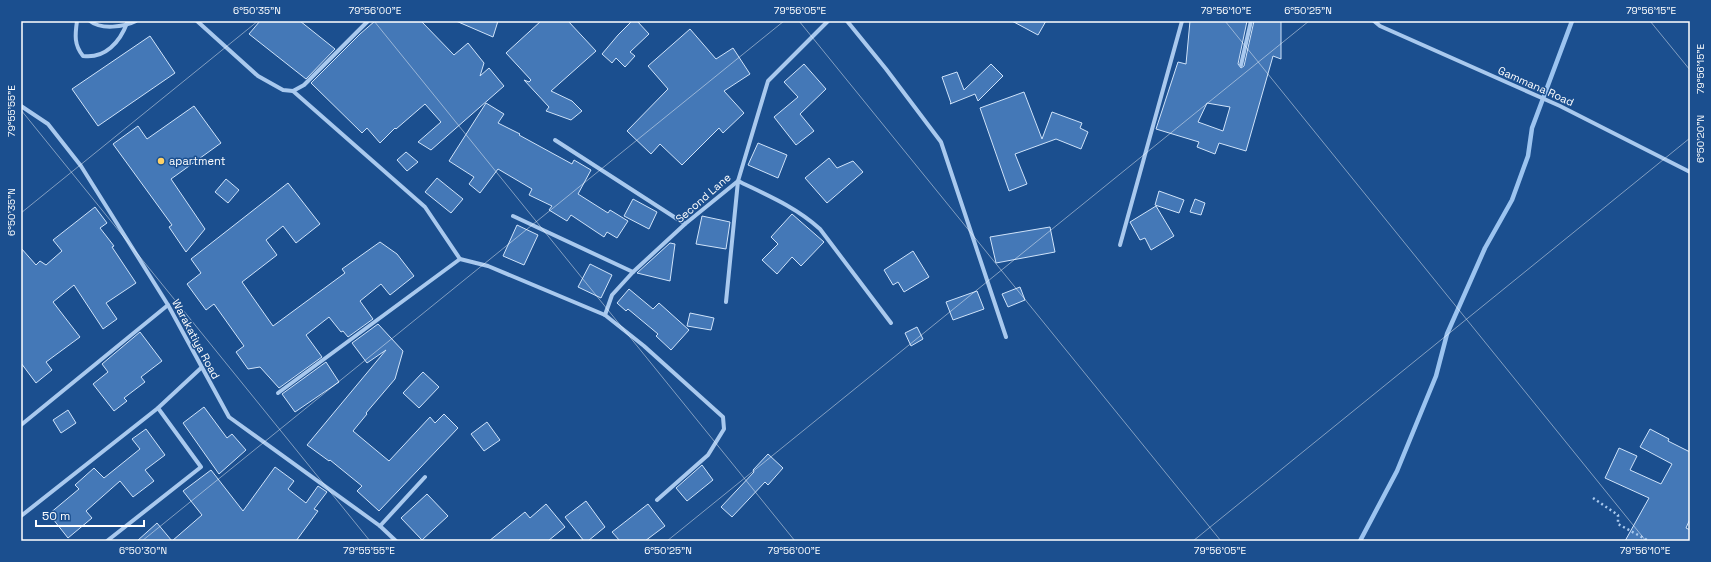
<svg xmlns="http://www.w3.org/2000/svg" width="1711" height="562" viewBox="0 0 1711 562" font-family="'Space Grotesk',sans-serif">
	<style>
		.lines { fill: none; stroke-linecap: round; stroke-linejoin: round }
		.stream { stroke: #9cc4f0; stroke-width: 4.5 }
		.building { fill: #4478b7; stroke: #cfe3fa; fill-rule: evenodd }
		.path { stroke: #a9c9ee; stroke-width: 2.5; stroke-dasharray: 2 3; stroke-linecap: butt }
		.minor { stroke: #a9c9ee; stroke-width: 4 }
		.ticks { fill: none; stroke: #fff; stroke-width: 1; stroke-opacity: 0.45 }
		.poi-dot { fill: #ffd166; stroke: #1b4f8f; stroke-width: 1.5 }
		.labels { text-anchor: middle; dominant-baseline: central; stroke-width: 3; stroke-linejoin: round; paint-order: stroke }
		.street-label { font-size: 11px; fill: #fff; stroke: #1b4f8f }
		.poi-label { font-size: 11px; fill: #fff; stroke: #1b4f8f; text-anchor: start }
		.neatline { fill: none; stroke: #fff; stroke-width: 1.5 }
		.ticks-label { font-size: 10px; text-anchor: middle; fill: #fff }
	</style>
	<rect width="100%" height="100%" fill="#1b4f8f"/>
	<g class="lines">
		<path class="stream" d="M 1360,541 L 1397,471 L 1436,376 L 1447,334 L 1485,248 L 1512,200 L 1528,156 L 1532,128 L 1572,21"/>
	</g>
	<g class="building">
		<path d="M 260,21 L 300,21 L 335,49 L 306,79 L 249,34 Z"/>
		<path d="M 375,21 L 421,21 L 454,55 L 468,43 L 484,63 L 480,76 L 489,68 L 504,86 L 431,150 L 418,142 L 441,122 L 425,104 L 396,129 L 395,128 L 380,143 L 367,128 L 362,133 L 311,83 L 360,34 Z"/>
		<path d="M 456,21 L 498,21 L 493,37 Z"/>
		<path d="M 541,21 L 568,21 L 596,51 L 551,91 L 572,101 L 582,111 L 571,120 L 546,111 L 549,107 L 524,80 L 529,82 L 531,80 L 506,53 Z"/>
		<path d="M 632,21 L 637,21 L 649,34 L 630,52 L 635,56 L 625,67 L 616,58 L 612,63 L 602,54 L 618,35 Z"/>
		<path d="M 1012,21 L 1046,21 L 1038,35 Z"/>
		<path d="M 1190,21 L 1247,21 L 1238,64 L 1241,68 L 1244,66 L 1254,21 L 1281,21 L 1281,59 L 1273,56 L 1246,151 L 1219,143 L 1215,154 L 1197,147 L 1199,142 L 1156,129 L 1178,62 L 1186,64 ZM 1207,103 L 1230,107 L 1223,131 L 1198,122 Z"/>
		<path d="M 690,29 L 716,59 L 733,48 L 750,74 L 724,91 L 744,113 L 723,133 L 719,128 L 682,165 L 660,144 L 651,154 L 627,131 L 668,89 L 648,66 Z"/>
		<path d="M 150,36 L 175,73 L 98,126 L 72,89 Z"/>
		<path d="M 804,64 L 826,89 L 800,114 L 814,131 L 796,145 L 774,117 L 798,97 L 784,82 Z"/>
		<path d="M 991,64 L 1003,76 L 978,101 L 975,94 L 950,104 L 951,103 L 942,77 L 957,72 L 964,90 Z"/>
		<path d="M 1024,92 L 1042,139 L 1052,112 L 1082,123 L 1080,128 L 1088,132 L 1081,149 L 1056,139 L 1015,154 L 1027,184 L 1009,191 L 980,108 Z"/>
		<path d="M 486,103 L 504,114 L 498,123 L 520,134 L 519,135 L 572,164 L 574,160 L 591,170 L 578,194 L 608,213 L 610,210 L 628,221 L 617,238 L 607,232 L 604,237 L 571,215 L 567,221 L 549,210 L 552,206 L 529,195 L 532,189 L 498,169 L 480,193 L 469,184 L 474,177 L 449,161 Z"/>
		<path d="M 194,106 L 221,143 L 171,179 L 205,229 L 186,252 L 169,227 L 172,225 L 113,144 L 138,126 L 147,139 Z"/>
		<path d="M 758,143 L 787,155 L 778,178 L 748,165 Z"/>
		<path d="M 406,152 L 418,162 L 407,171 L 397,160 Z"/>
		<path d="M 829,158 L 837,168 L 853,161 L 863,172 L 827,203 L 805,178 Z"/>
		<path d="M 437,178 L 463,199 L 451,213 L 425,192 Z"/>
		<path d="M 226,179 L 239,190 L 228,203 L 215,192 Z"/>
		<path d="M 288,183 L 320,224 L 296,243 L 283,226 L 266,240 L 277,255 L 242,282 L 273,326 L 345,273 L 342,269 L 380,242 L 397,254 L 414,276 L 390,295 L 381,284 L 360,301 L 373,319 L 348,337 L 343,331 L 341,332 L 329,317 L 306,335 L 322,357 L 279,388 L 260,367 L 248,369 L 236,352 L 244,346 L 214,304 L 206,310 L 187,284 L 201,273 L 191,259 Z"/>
		<path d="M 1159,191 L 1184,200 L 1179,213 L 1155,205 Z"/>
		<path d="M 633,199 L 657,212 L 649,229 L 624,216 Z"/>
		<path d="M 1195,199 L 1205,203 L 1201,215 L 1190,212 Z"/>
		<path d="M 1156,206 L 1174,236 L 1151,250 L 1145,238 L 1140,240 L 1130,222 Z"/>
		<path d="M 95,207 L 107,223 L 100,228 L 114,246 L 112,247 L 136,283 L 106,303 L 117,319 L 103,329 L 74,285 L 53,302 L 80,337 L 46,362 L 52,370 L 36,383 L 21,363 L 21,248 L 36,265 L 40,261 L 46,265 L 62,251 L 53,240 Z"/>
		<path d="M 792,214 L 824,242 L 801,266 L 792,257 L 777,274 L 762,260 L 778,244 L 771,237 Z"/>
		<path d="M 702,216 L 730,222 L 726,249 L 696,244 Z"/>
		<path d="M 517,225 L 538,235 L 524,265 L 503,256 Z"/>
		<path d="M 1050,227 L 1055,252 L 996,263 L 990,237 Z"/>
		<path d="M 670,243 L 675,244 L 670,281 L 637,273 Z"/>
		<path d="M 913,251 L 929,277 L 904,292 L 898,282 L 893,285 L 884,270 Z"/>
		<path d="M 590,264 L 612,275 L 601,298 L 578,287 Z"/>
		<path d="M 1020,287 L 1025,300 L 1008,307 L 1002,294 Z"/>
		<path d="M 629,289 L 653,309 L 659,303 L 689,330 L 671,350 L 656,336 L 658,334 L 628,309 L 626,311 L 617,303 Z"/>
		<path d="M 977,291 L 984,309 L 953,320 L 946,302 Z"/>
		<path d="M 690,313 L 714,318 L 711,330 L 687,326 Z"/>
		<path d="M 378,324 L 403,351 L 395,379 L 366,413 L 367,414 L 353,431 L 389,461 L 430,417 L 435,423 L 444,414 L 458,428 L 379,511 L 357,491 L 362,486 L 330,460 L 329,461 L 307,445 L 386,350 L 367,363 L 352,343 Z"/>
		<path d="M 917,327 L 923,339 L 911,346 L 905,333 Z"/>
		<path d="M 140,332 L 162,361 L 141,377 L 145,382 L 124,398 L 127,401 L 114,411 L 93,384 L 108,372 L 102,364 Z"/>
		<path d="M 326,362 L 339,382 L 295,412 L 282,394 Z"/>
		<path d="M 423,372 L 439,387 L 419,408 L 403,393 Z"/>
		<path d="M 204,407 L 227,438 L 232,434 L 246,450 L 219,474 L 183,423 Z"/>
		<path d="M 68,410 L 76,423 L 61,433 L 53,420 Z"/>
		<path d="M 487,422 L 500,440 L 484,451 L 471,434 Z"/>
		<path d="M 146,429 L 165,455 L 145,470 L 154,481 L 133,497 L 120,481 L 86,511 L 92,518 L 68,538 L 49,514 L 79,489 L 75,485 L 94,468 L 104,478 L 140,449 L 132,439 Z"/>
		<path d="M 1650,429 L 1669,439 L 1668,441 L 1690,452 L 1690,519 L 1686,528 L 1690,530 L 1690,541 L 1625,541 L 1649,498 L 1605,478 L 1619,448 L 1637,456 L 1630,470 L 1661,484 L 1672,464 L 1640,447 Z"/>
		<path d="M 768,454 L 783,468 L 768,485 L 765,482 L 732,517 L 721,507 L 754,472 L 753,470 Z"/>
		<path d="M 702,465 L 713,480 L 687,501 L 676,488 Z"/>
		<path d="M 275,467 L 294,481 L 288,489 L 306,503 L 318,486 L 327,492 L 314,509 L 318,511 L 296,541 L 137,541 L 157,523 L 172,541 L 202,515 L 183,491 L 211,470 L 243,511 Z"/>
		<path d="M 427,494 L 448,516 L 422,540 L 401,518 Z"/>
		<path d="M 586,501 L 605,527 L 588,541 L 584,541 L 565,517 Z"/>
		<path d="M 546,504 L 565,527 L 548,541 L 489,541 L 525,512 L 530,518 Z"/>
		<path d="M 648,504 L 665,526 L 645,541 L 620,541 L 612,532 Z"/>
	</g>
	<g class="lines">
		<path class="path" d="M 1593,498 L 1618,515 L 1618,524 L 1649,541"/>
		<g class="minor">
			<path d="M 77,21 C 75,35 74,45 83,56 C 105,59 120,42 127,23"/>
			<path d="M 90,21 C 101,30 124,27 136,21"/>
			<path d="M 197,21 L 258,76 L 283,90 L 293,91 L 304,85 L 368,21"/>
			<path d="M 847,21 L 886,69 L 941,142 L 1006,337"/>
			<path d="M 1374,21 L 1380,26 L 1560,106 L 1690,172"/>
			<path d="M 1241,65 L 1251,21"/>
			<path d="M 293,91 L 425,207 L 460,259 L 488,266 L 605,315 L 644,346 L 723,417 L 724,429 L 708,455 L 657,500"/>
			<path d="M 21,106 L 48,124 L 81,166 L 168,305 L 229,417 L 380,526 L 396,541"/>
			<path d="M 555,140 L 685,224"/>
			<path d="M 513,216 L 633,272"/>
			<path d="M 1120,245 L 1182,21"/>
			<path d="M 726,302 L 738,181 C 767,195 796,207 820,229 L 891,323"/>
			<path d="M 605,315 L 612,295 L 633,272 L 685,224 L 738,181 L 768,81 L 828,21"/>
			<path d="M 278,393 L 460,259"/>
			<path d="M 21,425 L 168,305"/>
			<path d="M 21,516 L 158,408 L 201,368"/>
			<path d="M 380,526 L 425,477"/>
			<path d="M 107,541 L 201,467 L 158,408"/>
		</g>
	</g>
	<path class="ticks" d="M 374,21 L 795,541M 799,21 L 1221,541M 1225,21 L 1646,541M 1650,21 L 1690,70M 21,110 L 370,541M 21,213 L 258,21M 142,541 L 784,21M 667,541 L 1309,21M 1193,541 L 1690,138"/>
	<circle class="poi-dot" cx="161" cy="161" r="4"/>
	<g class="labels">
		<g class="street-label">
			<text transform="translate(1536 86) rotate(24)">Gammana Road</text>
			<text transform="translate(703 198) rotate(-41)">Second Lane</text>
			<text transform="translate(196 339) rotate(62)">Warakatiya Road</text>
		</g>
		<g class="poi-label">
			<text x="169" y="161">apartment</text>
		</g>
	</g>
	<rect width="1711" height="562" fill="none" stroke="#1b4f8f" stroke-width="44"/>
	<path d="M36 520v6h108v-6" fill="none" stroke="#ffffff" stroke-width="2"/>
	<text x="42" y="520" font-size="12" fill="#ffffff" stroke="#1b4f8f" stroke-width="3" paint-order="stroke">50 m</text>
	<rect x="22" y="22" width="1667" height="518" class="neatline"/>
	<g class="ticks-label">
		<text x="257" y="14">6°50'35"N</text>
		<text x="375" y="14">79°56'00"E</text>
		<text x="800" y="14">79°56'05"E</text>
		<text x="1226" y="14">79°56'10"E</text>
		<text x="1308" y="14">6°50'25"N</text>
		<text x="1651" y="14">79°56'15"E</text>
		<text transform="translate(1700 69) rotate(-90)" y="4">79°56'15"E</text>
		<text transform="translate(11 111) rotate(-90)" y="4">79°55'55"E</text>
		<text transform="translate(1700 139) rotate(-90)" y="4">6°50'20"N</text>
		<text transform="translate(11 212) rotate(-90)" y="4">6°50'35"N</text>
		<text x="143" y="554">6°50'30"N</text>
		<text x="369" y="554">79°55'55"E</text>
		<text x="668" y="554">6°50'25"N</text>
		<text x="794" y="554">79°56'00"E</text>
		<text x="1220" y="554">79°56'05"E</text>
		<text x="1645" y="554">79°56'10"E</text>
	</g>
</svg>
